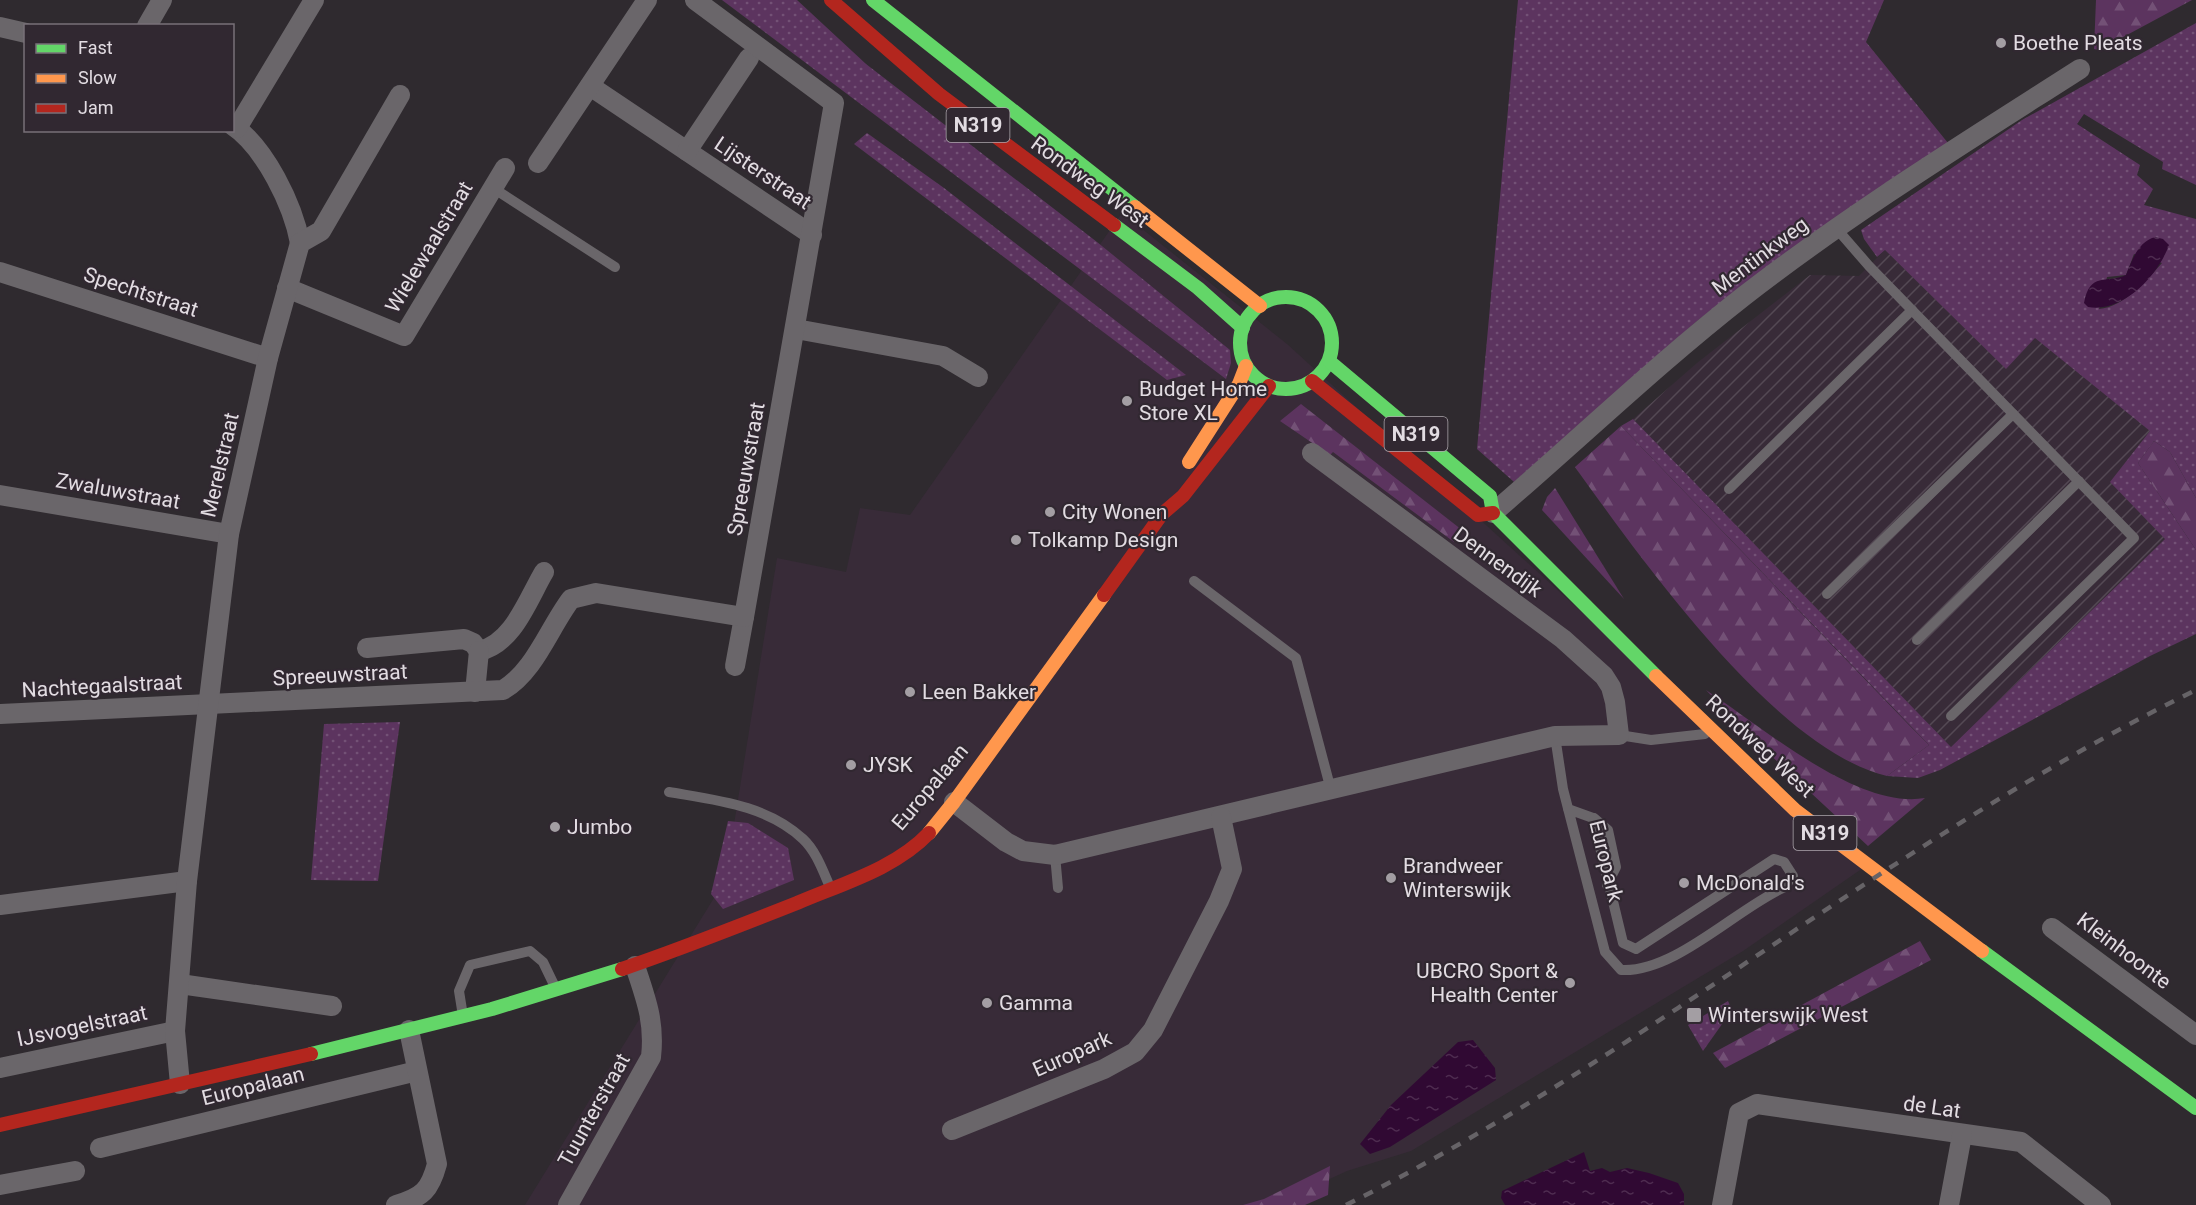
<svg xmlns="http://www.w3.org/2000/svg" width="2196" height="1205" viewBox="0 0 2196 1205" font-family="Roboto,sans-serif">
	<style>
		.built { fill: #382b38 }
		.industrial { fill: url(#industrial-furrows) }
		.grass { fill: url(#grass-dots); fill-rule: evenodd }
		.forest { fill: url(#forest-firs) }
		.water { fill: url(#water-ripples) }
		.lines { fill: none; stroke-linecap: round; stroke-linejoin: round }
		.lane { stroke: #6a666a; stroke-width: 10 }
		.street { stroke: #6a666a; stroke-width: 20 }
		.fast { stroke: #63d668; stroke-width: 14 }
		.slow { stroke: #ff974d; stroke-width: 14 }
		.jam { stroke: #b3261e; stroke-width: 14 }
		.rail { stroke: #666367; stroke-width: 4.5; stroke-dasharray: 10 10; stroke-linecap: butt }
		.poi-dot { fill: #a39ea3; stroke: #312831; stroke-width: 2 }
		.labels { text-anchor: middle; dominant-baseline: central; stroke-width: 4.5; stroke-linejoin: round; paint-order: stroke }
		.shield { fill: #312831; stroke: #ada6ad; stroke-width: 1.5 }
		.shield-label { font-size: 20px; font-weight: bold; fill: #e2dce2 }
		.poi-label { font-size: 21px; fill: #e2dce2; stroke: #312831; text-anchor: start }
		.street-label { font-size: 21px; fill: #e2dce2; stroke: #312831 }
	</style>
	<defs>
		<pattern id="industrial-furrows" width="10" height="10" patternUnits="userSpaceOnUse" patternTransform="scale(1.5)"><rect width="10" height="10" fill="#382b38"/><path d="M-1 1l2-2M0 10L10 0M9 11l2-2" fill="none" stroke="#544954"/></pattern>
		<pattern id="grass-dots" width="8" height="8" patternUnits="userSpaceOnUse" patternTransform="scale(1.5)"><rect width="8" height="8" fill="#5c345f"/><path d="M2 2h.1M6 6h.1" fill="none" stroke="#735176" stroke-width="1.8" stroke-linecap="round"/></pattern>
		<pattern id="forest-firs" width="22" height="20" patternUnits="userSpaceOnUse" patternTransform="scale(1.5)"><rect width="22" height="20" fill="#5c345f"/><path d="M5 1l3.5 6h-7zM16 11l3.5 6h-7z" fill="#735176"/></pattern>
		<pattern id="water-ripples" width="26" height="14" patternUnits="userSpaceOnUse" patternTransform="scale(1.5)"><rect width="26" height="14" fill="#300933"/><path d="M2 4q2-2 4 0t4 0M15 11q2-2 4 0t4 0" fill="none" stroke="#4e2c50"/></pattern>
	</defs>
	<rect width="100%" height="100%" fill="#2f2a2f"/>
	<path class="built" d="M 1122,213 L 1287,344 L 1863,868 L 1743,951 L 1411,1151 L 1347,1171 L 1273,1205 L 525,1205 L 725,880 L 777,558 L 846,572 L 860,508 L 910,515 Z"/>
	<path class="industrial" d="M 1885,250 L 2006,368 L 2035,337 L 2151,431 L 2165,539 L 1951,747 L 1633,419 L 1697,363 L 1810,275 L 1859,276 Z"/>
	<g class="grass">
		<path d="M 722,0 L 797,0 L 866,64 L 1097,242 L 1230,350 L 1231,363 L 1226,379 Z"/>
		<path d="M 1518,0 L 1884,0 L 1866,42 L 1948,143 L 1750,280 L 1697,321 L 1514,482 L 1477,449 Z"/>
		<path d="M 2196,23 L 2196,185 L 2162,169 L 2163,162 L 2084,114 L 2077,124 L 2140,165 L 2137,175 L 2153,189 L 2144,205 L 2196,219 L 2196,498 L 2170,452 L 2154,441 L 2138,463 L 2196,550 L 2196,634 L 2150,656 L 1940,770 L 1918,778 L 1887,776 L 1929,745 L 1621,426 L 1633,419 L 1951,747 L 2165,539 L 2110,482 L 2150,431 L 2035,338 L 2006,369 L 1885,250 L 1877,257 L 1864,239 L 1861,230 L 2022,120 ZM 2134,254 L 2162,263 C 2146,281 2124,307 2099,309 L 2107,277 L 2126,275 Z"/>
		<path d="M 867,133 L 944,188 L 1186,375 L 1167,380 L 854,144 Z"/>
		<path d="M 400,722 L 378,881 L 311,880 L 324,724 Z"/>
		<path d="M 728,821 L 748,823 L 788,848 L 794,880 L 723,909 L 711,894 Z"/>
		<path d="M 1728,1001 L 1732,1010 L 1703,1051 L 1688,1025 Z"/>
	</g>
	<g class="forest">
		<path d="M 2096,0 L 2192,0 L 2099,50 L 2094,49 Z"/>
		<path d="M 1301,404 L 1462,530 L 1454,542 L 1333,452 L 1330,455 L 1280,421 Z"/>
		<path d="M 1621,426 L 1909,725 L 1929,745 L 1887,776 C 1775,749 1642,560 1575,467 Z"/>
		<path d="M 2154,441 L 2170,452 L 2196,498 L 2196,550 L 2138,463 Z"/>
		<path d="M 1555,488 L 1624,599 L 1542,510 L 1547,497 Z"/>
		<path d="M 1706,690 C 1760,725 1857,810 1925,798 L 1868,846 L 1751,737 Z"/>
		<path d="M 1920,941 L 1931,960 L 1725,1068 L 1713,1053 Z"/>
		<path d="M 1330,1166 L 1328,1195 L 1305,1205 L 1243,1205 L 1264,1199 Z"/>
	</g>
	<g class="water">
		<path d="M 2155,237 L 2163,239 L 2169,245 C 2158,276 2123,313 2088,307 L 2084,303 C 2090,271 2106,284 2126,275 C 2132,260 2138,242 2155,237 Z"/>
		<path d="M 1473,1040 L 1495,1068 L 1496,1080 L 1390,1147 L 1370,1154 L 1360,1144 L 1391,1105 L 1458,1042 Z"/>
		<path d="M 1584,1152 L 1590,1171 L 1602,1168 L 1610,1172 L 1627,1168 L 1649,1173 L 1678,1183 L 1684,1194 L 1684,1205 L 1505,1205 L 1501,1198 L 1502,1191 Z"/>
	</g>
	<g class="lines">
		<g class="lane">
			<path d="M 493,188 L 615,267"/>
			<path d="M 1836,228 L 1869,266 L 2134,538 L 1951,716"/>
			<path d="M 1729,489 L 1912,310"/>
			<path d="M 1194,581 L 1296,658 L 1331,790"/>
			<path d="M 1827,594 L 2013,414"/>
			<path d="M 1917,640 L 2079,481"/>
			<path d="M 1619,735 L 1651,740 L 1705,734"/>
			<path d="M 1555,736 L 1563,789 L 1605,952 L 1621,970 C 1674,973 1735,910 1783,888 L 1793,876 L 1784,862 L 1774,859 L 1636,949 L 1623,943 L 1593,818 L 1568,809"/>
			<path d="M 669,792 C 715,800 767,805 803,839 C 816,851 823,871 830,887"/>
			<path d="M 1594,818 L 1608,830 L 1616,867 L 1607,885"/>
			<path d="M 1055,855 L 1058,888"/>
			<path d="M 463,1016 L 459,991 L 470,965 L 530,951 L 543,962 L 556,989"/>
		</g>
		<g class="street">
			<path d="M 147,26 L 162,0"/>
			<path d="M 0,27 L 26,33"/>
			<path d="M 590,86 L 812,235"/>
			<path d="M 232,125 C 265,147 293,205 300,243"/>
			<path d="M 237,128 L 314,0"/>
			<path d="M 687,151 L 749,58"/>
			<path d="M 538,163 L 647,0"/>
			<path d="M 0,272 L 268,358"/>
			<path d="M 287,288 L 404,336 L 505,168"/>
			<path d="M 796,329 L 943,356 L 978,377"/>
			<path d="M 0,495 L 229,534"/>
			<path d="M 1493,513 C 1577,441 1657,364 1744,296 C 1851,213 1966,142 2080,69"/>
			<path d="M 367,648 L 464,639 L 473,643 L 479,651 C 513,644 528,599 544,572"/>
			<path d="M 735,666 L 744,617"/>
			<path d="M 475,692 L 479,651"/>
			<path d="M 0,714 L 503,690 C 535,671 549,628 571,599 L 596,593 L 744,617 L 834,103 L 695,0"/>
			<path d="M 954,802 L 1006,842 L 1023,851 L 1055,855 L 1555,736 L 1619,735 L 1615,702 L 1611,687 L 1604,676 L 1563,639 L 1312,453"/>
			<path d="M 0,905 L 187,881"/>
			<path d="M 2052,928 L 2196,1035"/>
			<path d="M 180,984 L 332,1006"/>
			<path d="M 0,1068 L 175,1031"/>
			<path d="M 180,1084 L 175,1031 L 187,881 L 229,534 L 268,358 L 300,243 L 321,231 L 400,95"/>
			<path d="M 952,1130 L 1104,1069 L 1135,1052 L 1153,1030 L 1219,901 L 1232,869 L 1221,817"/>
			<path d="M 100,1148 L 417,1071"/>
			<path d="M 0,1185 L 75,1171"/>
			<path d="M 396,1205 C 423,1197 430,1190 437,1164 L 409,1030"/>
			<path d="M 568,1205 L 651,1057 C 655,1022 646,999 635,966"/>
			<path d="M 1722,1205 L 1739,1113 L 1757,1104 L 2021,1142 L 2101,1205"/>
			<path d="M 1949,1205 L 1962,1135"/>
		</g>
		<g class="fast">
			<path d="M 873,0 L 1135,207"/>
			<path d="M 1114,225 L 1198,288 L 1243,328"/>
			<circle cx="1286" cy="343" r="46"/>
			<path d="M 1329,361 L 1490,496 L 1493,513 L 1656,676"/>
			<path d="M 1982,951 L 2196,1108"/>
			<path d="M 311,1054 L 492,1009 L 622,969"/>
		</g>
		<g class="slow">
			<path d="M 1135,207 L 1260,306"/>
			<path d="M 1189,462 L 1239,384 L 1246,366"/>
			<path d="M 1656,676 L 1795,810 L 1982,951"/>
			<path d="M 929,833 L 954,802 L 1104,595"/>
		</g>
		<g class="jam">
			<path d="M 831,0 L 939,94 L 1114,225"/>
			<path d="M 1312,381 L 1478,515 L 1493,513"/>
			<path d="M 1104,595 L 1162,514 L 1183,496 L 1269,386"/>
			<path d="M 622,969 C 681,949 739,926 797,903 C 841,884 895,869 929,833"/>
			<path d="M 0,1125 L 311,1054"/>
		</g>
		<path class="rail" d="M 1346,1205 C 1644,1056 1896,837 2196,690"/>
	</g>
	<g class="poi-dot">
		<circle cx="2001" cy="43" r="6"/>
		<circle cx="1127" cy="401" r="6"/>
		<circle cx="1050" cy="512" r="6"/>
		<circle cx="1016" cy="540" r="6"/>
		<circle cx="910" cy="692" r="6"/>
		<circle cx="851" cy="765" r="6"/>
		<circle cx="555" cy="827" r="6"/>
		<circle cx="1391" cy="878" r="6"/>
		<circle cx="1684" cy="883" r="6"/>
		<circle cx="1570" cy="983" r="6"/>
		<circle cx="987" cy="1003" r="6"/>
		<rect x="1686" y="1007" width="16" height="16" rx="3"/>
	</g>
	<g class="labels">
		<g class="shield">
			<rect x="946.5" y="108" width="63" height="34" rx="4.5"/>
			<rect x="1384.5" y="417" width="63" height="34" rx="4.5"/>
			<rect x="1793.5" y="816" width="63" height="34" rx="4.5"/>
		</g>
		<g class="shield-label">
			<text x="978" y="125">N319</text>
			<text x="1416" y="434">N319</text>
			<text x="1825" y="833">N319</text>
		</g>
		<g class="poi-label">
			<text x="2013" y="43">Boethe Pleats</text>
			<text x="1139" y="389">Budget Home<tspan x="1139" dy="24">Store XL</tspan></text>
			<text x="1062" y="512">City Wonen</text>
			<text x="1028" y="540">Tolkamp Design</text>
			<text x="922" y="692">Leen Bakker</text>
			<text x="863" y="765">JYSK</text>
			<text x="567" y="827">Jumbo</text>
			<text x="1403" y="866">Brandweer<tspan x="1403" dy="24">Winterswijk</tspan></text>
			<text x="1696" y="883">McDonald's</text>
			<text x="1558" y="971" text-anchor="end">UBCRO Sport &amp;<tspan x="1558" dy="24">Health Center</tspan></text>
			<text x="999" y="1003">Gamma</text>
			<text x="1708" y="1015">Winterswijk West</text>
		</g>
		<g class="street-label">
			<text transform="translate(763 173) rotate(34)">Lijsterstraat</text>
			<text transform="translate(1090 182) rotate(36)">Rondweg West</text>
			<text transform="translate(429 247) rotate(-59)">Wielewaalstraat</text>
			<text transform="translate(1760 256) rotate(-37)">Mentinkweg</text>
			<text transform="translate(141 292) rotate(18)">Spechtstraat</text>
			<text transform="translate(220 465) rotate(-77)">Merelstraat</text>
			<text transform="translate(746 469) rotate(-80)">Spreeuwstraat</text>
			<text transform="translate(118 491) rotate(10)">Zwaluwstraat</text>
			<text transform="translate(1498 562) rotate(36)">Dennendijk</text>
			<text transform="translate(340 675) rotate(-3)">Spreeuwstraat</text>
			<text transform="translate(102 686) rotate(-3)">Nachtegaalstraat</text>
			<text transform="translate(1760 746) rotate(43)">Rondweg West</text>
			<text transform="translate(930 787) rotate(-50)">Europalaan</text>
			<text transform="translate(1606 861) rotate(76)">Europark</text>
			<text transform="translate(2124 951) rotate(37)">Kleinhoonte</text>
			<text transform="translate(82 1026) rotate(-12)">IJsvogelstraat</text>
			<text transform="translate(1072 1054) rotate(-24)">Europark</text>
			<text transform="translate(253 1086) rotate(-14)">Europalaan</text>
			<text transform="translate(1932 1107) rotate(8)">de Lat</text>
			<text transform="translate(594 1110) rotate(-61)">Tuunterstraat</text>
		</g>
	</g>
	<rect x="24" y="24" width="210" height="108" fill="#312831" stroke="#787078" stroke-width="1.5"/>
	<rect x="36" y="44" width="30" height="9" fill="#63d668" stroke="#787078" stroke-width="1.5"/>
	<text x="78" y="54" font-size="18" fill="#e2dce2">Fast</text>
	<rect x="36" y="74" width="30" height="9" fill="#ff974d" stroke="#787078" stroke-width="1.5"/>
	<text x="78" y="84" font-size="18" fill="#e2dce2">Slow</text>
	<rect x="36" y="104" width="30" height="9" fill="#b3261e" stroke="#787078" stroke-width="1.5"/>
	<text x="78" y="114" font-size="18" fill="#e2dce2">Jam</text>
</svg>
